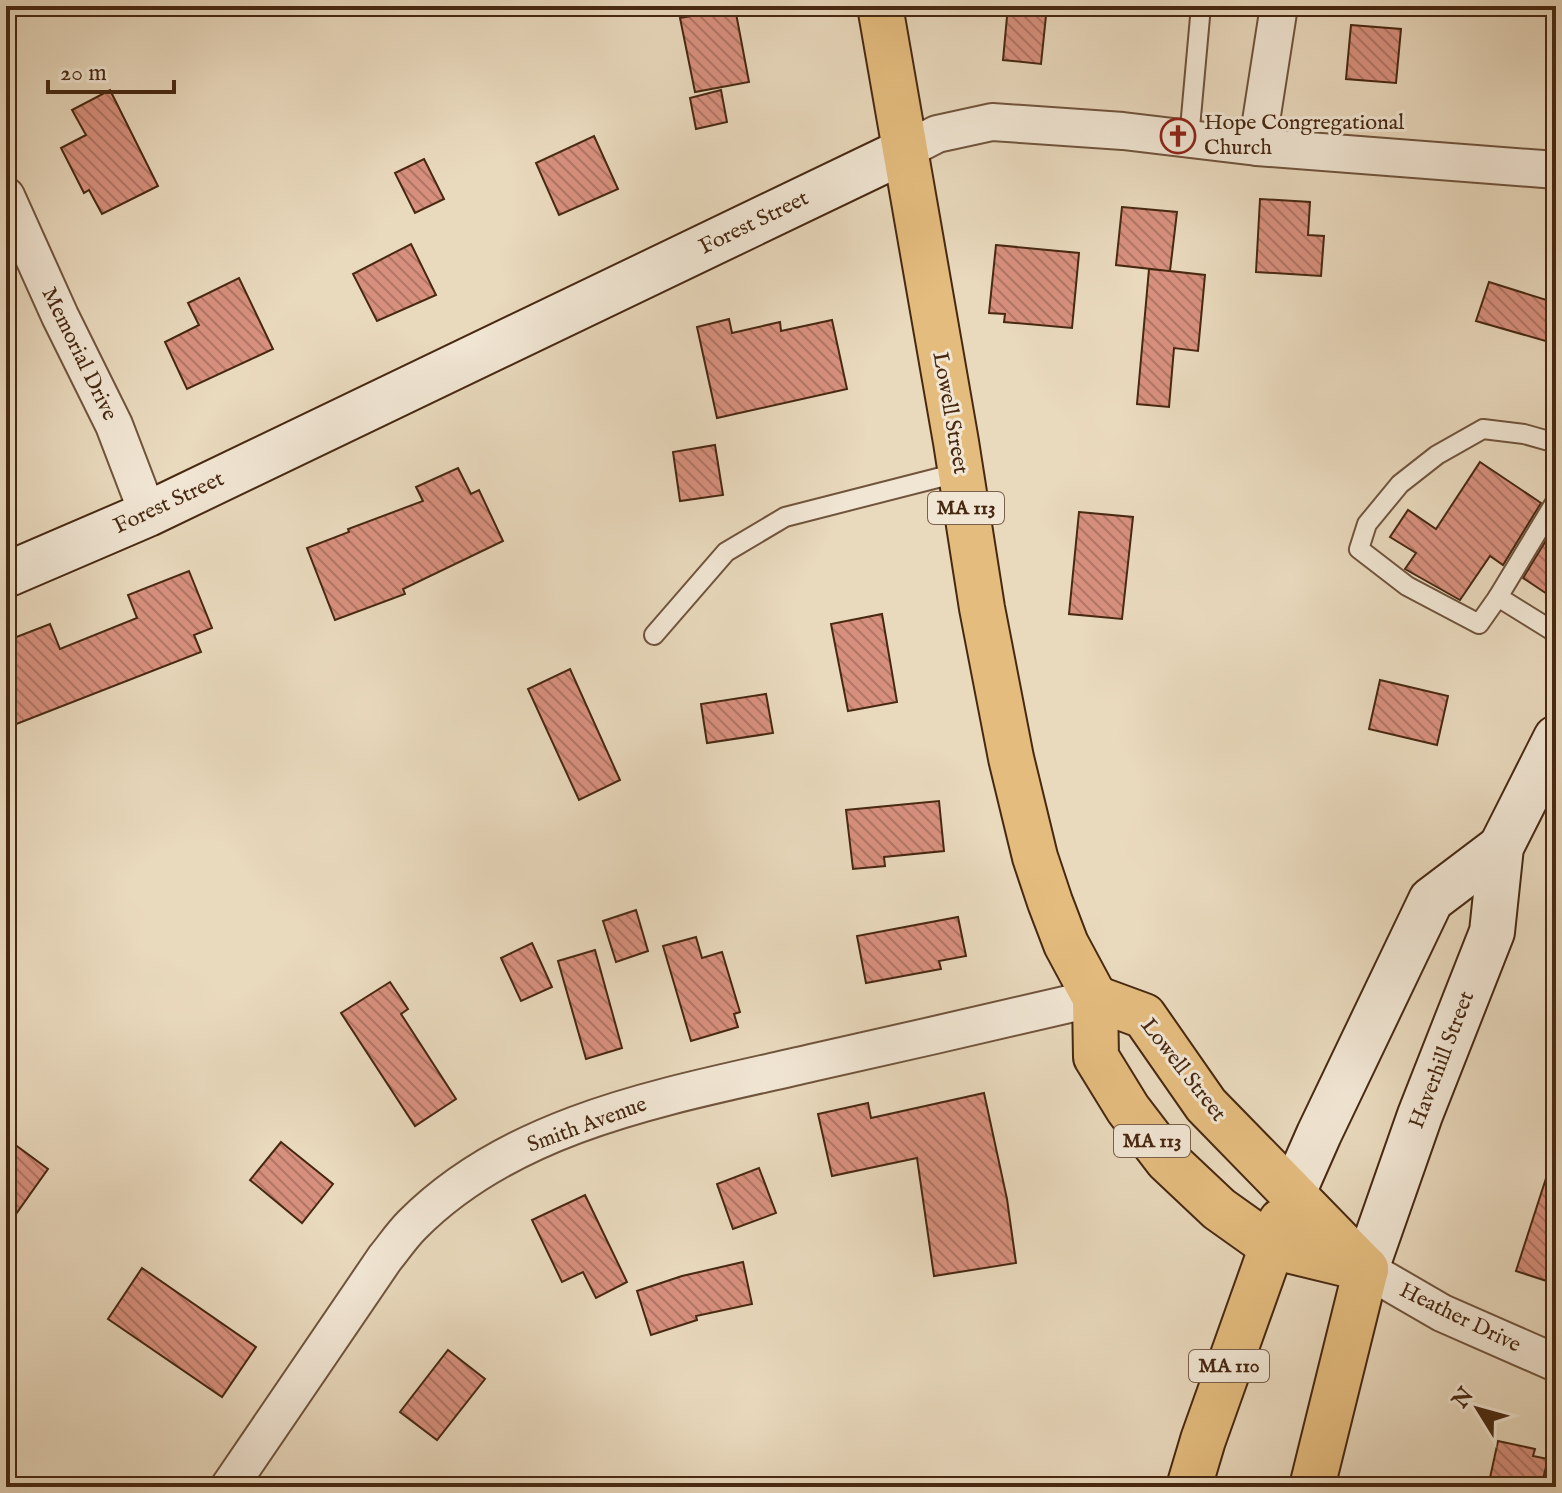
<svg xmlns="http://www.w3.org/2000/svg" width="1562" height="1493" viewBox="0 0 1562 1493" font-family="'IM FELL English',serif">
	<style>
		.building { fill: url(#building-back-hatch); stroke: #472811; stroke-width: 2 }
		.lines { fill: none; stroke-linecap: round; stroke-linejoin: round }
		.lane-casing { stroke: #70543c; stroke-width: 22 }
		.street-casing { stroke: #70543c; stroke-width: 40 }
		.secondary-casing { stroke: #472811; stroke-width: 48 }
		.primary-casing { stroke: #472811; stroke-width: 48 }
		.lane { stroke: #f1e6d4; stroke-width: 18 }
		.street { stroke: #f1e6d4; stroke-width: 36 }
		.secondary { stroke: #f1e6d4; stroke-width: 44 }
		.primary { stroke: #e4bc7e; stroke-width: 44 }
		.labels { text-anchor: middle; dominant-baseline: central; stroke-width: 6; stroke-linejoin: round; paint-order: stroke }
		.shield { fill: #f1e6d4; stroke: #7a614c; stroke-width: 2 }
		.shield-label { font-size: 20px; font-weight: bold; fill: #472811 }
		.poi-label { font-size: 22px; fill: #472811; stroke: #f1e6d4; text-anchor: start }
		.street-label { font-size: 22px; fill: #472811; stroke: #f1e6d4 }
	</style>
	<defs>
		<pattern id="building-back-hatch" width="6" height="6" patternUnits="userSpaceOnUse" patternTransform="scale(2)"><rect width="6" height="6" fill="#d8907e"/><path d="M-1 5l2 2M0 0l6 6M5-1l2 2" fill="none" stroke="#b17666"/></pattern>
	</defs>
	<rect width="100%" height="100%" fill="#e9d9bd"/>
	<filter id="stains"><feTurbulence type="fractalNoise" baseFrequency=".0025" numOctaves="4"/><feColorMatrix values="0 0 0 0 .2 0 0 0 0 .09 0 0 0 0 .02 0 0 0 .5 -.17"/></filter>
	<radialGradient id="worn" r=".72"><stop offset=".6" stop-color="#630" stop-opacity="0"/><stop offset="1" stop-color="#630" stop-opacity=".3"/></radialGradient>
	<g class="building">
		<path d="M 1008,6 L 1047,6 L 1041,64 L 1003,60 Z"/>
		<path d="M 735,8 L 749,82 L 695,92 L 680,18 Z"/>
		<path d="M 1351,25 L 1401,29 L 1396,83 L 1346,79 Z"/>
		<path d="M 110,90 L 158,186 L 102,214 L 89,190 L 84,193 L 61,148 L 86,135 L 72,110 Z"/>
		<path d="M 721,90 L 727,122 L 696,129 L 690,98 Z"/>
		<path d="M 594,136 L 618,189 L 559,215 L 536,163 Z"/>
		<path d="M 424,159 L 444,199 L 415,213 L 395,173 Z"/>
		<path d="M 1260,199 L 1310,202 L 1308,235 L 1324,236 L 1321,276 L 1256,272 Z"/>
		<path d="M 1122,207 L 1177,212 L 1170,271 L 1205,275 L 1198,351 L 1174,348 L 1169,407 L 1137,404 L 1149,269 L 1169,271 L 1116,265 Z"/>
		<path d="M 411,244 L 436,295 L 377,321 L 353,274 Z"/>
		<path d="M 996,245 L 1079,253 L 1072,328 L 1004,322 L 1005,314 L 989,313 Z"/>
		<path d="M 239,278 L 273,349 L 187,389 L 165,342 L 199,325 L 188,303 Z"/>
		<path d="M 1489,282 L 1556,303 L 1556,344 L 1476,321 Z"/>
		<path d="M 729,319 L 732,333 L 780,322 L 781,331 L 832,320 L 847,389 L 717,418 L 697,327 Z"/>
		<path d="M 715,445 L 723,495 L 680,501 L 673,452 Z"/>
		<path d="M 1480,462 L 1541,503 L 1503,565 L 1490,556 L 1460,600 L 1405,569 L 1416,553 L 1390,537 L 1408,510 L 1436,529 Z"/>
		<path d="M 458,468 L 471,494 L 479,490 L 503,541 L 403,589 L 405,594 L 335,620 L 307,548 L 349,532 L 348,529 L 423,501 L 416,487 Z"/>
		<path d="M 1079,512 L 1133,517 L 1122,619 L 1069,614 Z"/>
		<path d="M 1556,524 L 1556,600 L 1523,578 Z"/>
		<path d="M 189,571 L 212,628 L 194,635 L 201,652 L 6,728 L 6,641 L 50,624 L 60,649 L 137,618 L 128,595 Z"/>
		<path d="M 882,614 L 897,702 L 848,711 L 831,624 Z"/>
		<path d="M 570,669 L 620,780 L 579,800 L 528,689 Z"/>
		<path d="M 1380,680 L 1448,696 L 1437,745 L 1369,729 Z"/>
		<path d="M 766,694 L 773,733 L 707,743 L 701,704 Z"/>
		<path d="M 939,801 L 944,851 L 884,857 L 885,866 L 853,869 L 846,810 Z"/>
		<path d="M 636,910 L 648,951 L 616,962 L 603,921 Z"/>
		<path d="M 958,917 L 966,956 L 939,961 L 941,969 L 866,983 L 857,936 Z"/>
		<path d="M 696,937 L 702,958 L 722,952 L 740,1012 L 734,1014 L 738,1027 L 691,1041 L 663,946 Z"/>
		<path d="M 532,943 L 552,987 L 521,1001 L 501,958 Z"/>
		<path d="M 595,950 L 622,1048 L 586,1059 L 558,961 Z"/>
		<path d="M 390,982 L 408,1009 L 401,1014 L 456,1099 L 415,1126 L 341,1013 Z"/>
		<path d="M 984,1093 L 1007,1199 L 1016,1263 L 934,1276 L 917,1158 L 832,1176 L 818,1114 L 868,1103 L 871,1118 Z"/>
		<path d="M 6,1138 L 48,1169 L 6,1228 Z"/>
		<path d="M 281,1142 L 333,1184 L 302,1223 L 250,1180 Z"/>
		<path d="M 759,1168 L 776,1213 L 733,1229 L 717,1184 Z"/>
		<path d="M 1549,1169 L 1556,1170 L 1556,1284 L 1516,1271 Z"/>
		<path d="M 585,1195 L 627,1282 L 596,1298 L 583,1272 L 562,1282 L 532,1220 Z"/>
		<path d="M 743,1262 L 752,1304 L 696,1316 L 697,1320 L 651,1335 L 637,1291 L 682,1276 Z"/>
		<path d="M 142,1268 L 256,1347 L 222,1397 L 108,1319 Z"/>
		<path d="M 448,1350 L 485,1379 L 437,1440 L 400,1412 Z"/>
		<path d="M 1498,1441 L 1535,1449 L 1533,1456 L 1548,1459 L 1541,1487 L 1488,1487 Z"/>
	</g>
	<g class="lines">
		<g class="lane-casing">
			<g id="lane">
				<path d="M 1189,139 L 1201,6"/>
				<path d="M 1556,501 L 1498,597 L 1556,633"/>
				<path d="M 1498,597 L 1479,624 L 1407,586 L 1359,549 L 1367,524 L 1400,484 L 1437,455 L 1483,429 L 1524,434 L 1556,443"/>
				<path d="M 654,635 L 726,552 L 785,517 L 961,472"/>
			</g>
		</g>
		<g class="street-casing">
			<g id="street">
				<path d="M 1257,147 L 1279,6"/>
				<path d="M 904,151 L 937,134 L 992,122 L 1123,131 L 1257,147 L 1556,170"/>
				<path d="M 6,196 L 60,316 L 114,425 L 148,514"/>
				<path d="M 1366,1269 L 1442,1313 L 1556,1363"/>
				<path d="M 229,1487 L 385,1258 C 394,1247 402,1235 412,1225 C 516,1120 674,1095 811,1063 C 906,1042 1000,1020 1095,998"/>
			</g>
		</g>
		<g class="secondary-casing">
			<g id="secondary">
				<path d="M 6,575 L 148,514 L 904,151"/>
				<path d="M 1293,1193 L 1319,1134 L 1431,900 L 1501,847"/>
				<path d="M 1366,1269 L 1420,1115 L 1492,932 L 1501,847 L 1556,738"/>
			</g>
		</g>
		<g class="primary-casing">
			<g id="primary">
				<path d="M 880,6 L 956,442 L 982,608 L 1011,758 L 1035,857 L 1050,902 L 1066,944 L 1095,998 L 1096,1057 L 1128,1109 L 1167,1160 L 1219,1209 L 1271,1246 L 1366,1269"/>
				<path d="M 1095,998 L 1144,1016 L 1206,1105 L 1366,1269"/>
				<path d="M 1189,1487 L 1203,1440 L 1281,1221"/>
				<path d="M 1312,1487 L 1366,1269"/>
			</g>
		</g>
		<use href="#lane" class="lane"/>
		<use href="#street" class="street"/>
		<use href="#secondary" class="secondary"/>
		<use href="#primary" class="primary"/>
	</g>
	<defs>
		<g id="church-ring" transform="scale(1.8)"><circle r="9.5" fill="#f1e6d4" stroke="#8f2418" stroke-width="1.5"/><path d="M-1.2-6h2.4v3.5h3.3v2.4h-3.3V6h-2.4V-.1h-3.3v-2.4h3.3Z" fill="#8f2418"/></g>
	</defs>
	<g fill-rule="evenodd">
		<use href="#church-ring" x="1178" y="136"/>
	</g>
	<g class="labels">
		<g class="shield">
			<rect x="928" y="492" width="76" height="32" rx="6"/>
			<rect x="1114" y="1125" width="76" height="32" rx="6"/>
			<rect x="1189" y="1350" width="80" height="32" rx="6"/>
		</g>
		<g class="shield-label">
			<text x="966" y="508">MA 113</text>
			<text x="1152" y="1141">MA 113</text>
			<text x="1229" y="1366">MA 110</text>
		</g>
		<g class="poi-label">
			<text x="1204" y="123">Hope Congregational<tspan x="1204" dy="25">Church</tspan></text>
		</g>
		<g class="street-label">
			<text transform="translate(754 223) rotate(-26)">Forest Street</text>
			<text transform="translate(79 354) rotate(64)">Memorial Drive</text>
			<text transform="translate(950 413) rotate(80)">Lowell Street</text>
			<text transform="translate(169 503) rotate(-25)">Forest Street</text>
			<text transform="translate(1442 1060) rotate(-69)">Haverhill Street</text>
			<text transform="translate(1183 1070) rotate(52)">Lowell Street</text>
			<text transform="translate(587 1125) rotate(-20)">Smith Avenue</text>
			<text transform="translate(1460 1318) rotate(26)">Heather Drive</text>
		</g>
	</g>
	<rect width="1562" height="1493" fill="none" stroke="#e9d9bd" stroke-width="32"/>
	<rect x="8" y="8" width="1546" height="1477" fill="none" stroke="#472811" stroke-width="4"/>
	<rect x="16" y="16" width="1530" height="1461" fill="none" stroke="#472811" stroke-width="2"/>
	<g transform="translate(1478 1409) rotate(307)" stroke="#f1e6d4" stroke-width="6" paint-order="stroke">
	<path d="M0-6L14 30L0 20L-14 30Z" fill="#472811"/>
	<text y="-12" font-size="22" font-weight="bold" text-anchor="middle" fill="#472811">N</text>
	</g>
	<path d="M48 80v12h126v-12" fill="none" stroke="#472811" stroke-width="4"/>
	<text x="60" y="80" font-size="24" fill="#472811" stroke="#f1e6d4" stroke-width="6" paint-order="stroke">20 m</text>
	<rect width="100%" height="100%" filter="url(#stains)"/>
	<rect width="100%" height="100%" fill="url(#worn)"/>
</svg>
